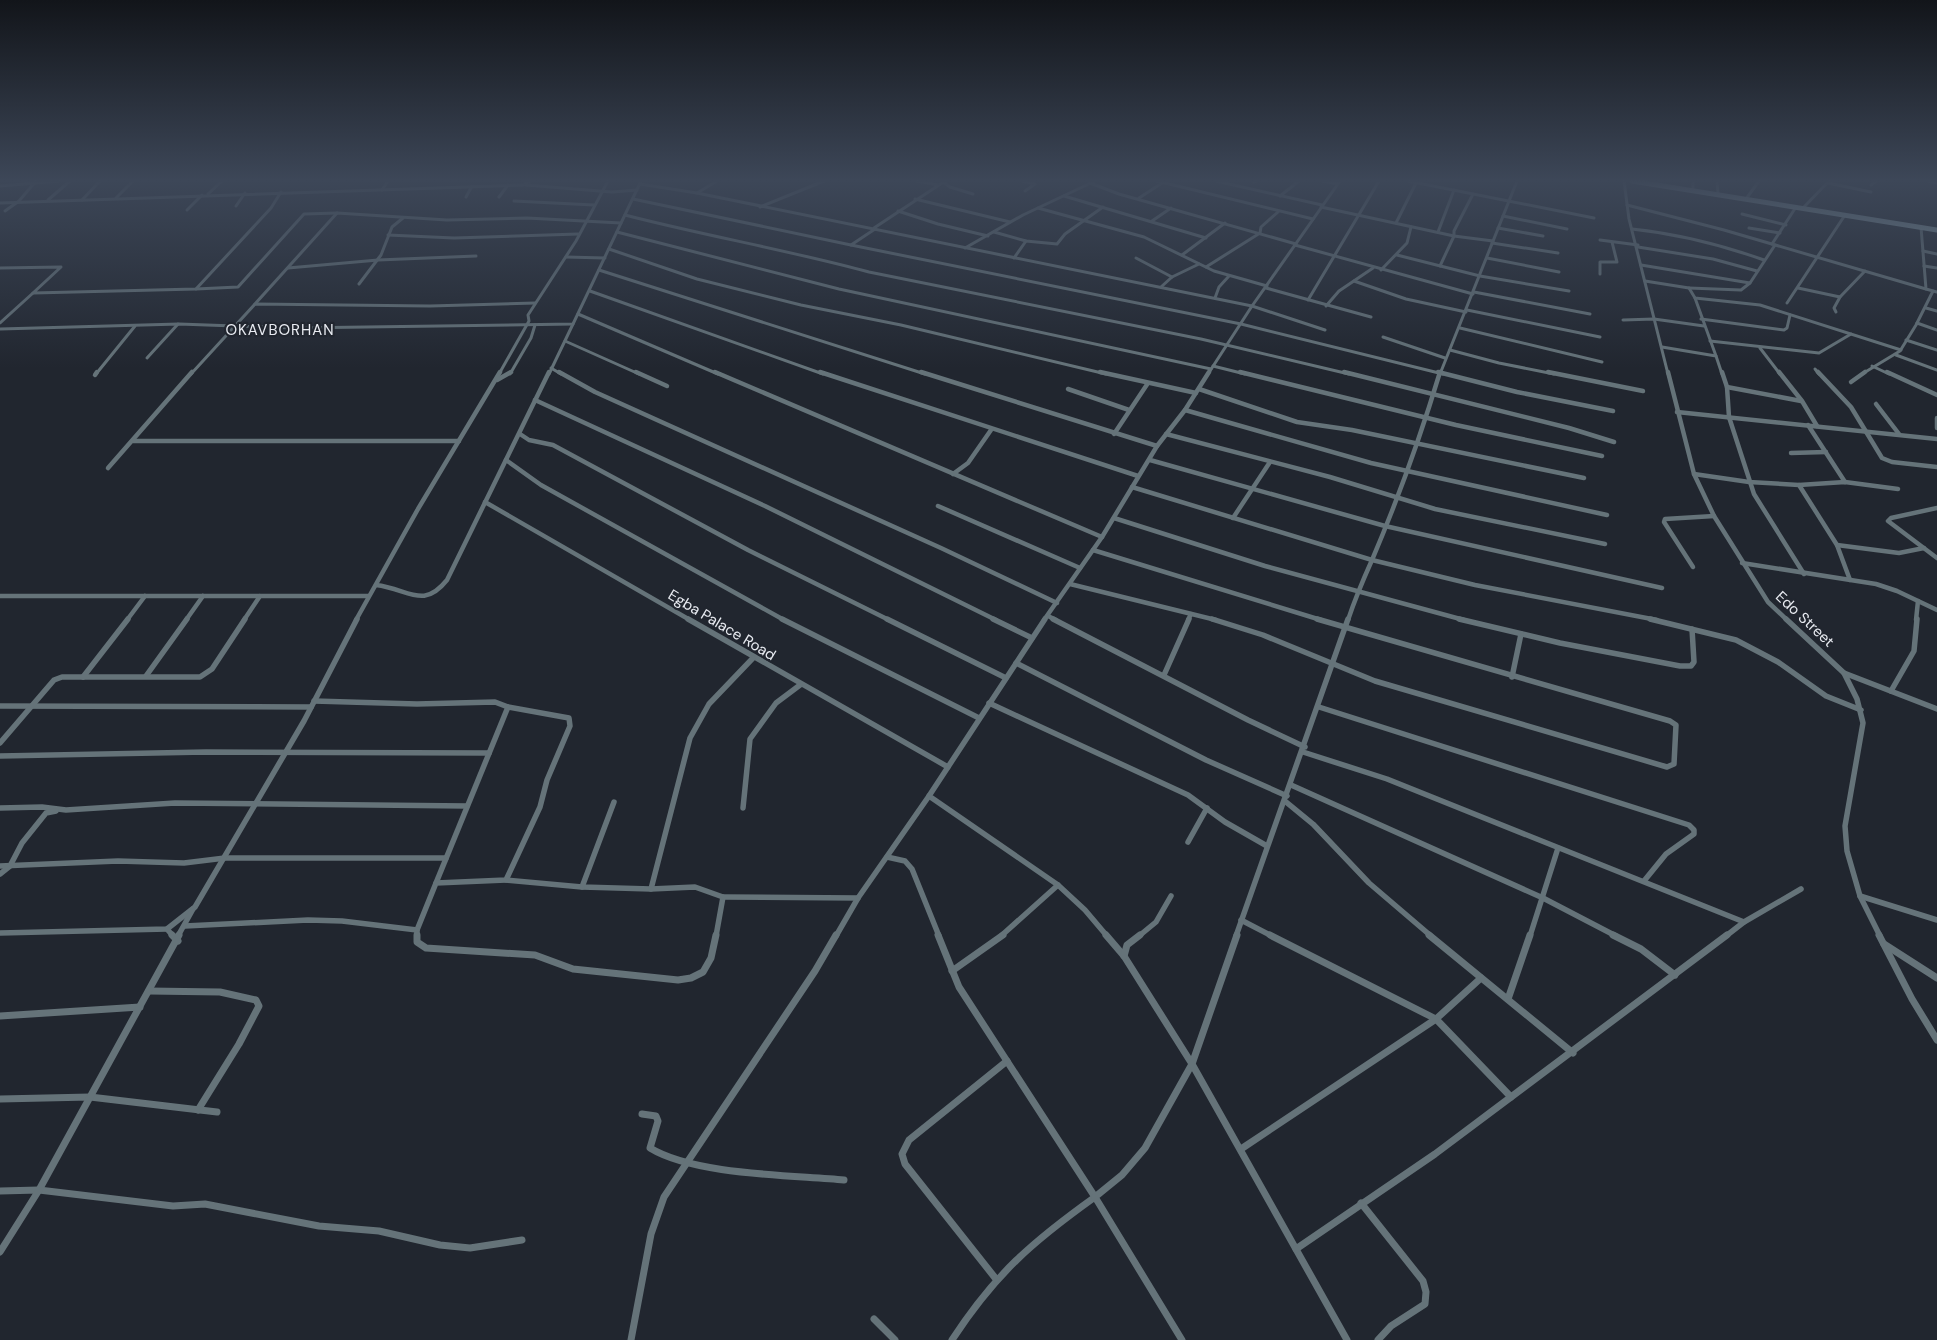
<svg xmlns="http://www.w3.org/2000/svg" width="1937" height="1340" viewBox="0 0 1937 1340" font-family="'DM Sans',sans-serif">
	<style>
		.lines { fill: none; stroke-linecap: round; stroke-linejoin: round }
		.minor-far3 { stroke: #657379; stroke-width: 3 }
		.minor-far2 { stroke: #657379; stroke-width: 4.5 }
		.minor-far1 { stroke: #657379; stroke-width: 5.5 }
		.minor { stroke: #657379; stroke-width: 7 }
		.secondary { stroke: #899fa8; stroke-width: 5 }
		.labels { text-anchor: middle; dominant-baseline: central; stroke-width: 4.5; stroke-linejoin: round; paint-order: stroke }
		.far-quarter-label { font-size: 15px; letter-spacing: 1px; fill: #e8ebf1; stroke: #21262f }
		.street-label { font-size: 15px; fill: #e8ebf1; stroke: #21262f }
	</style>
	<rect width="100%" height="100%" fill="#21262f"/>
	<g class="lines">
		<g class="minor-far3">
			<path d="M 917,181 L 938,185"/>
			<path d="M 1022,181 L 1035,184"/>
			<path d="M 1157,181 L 1313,219"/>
			<path d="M 1216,181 L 1322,205"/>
			<path d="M 1323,181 L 1337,184"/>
			<path d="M 1408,181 L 1594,218"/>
			<path d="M 1624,181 L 1629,219 L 1668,374"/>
			<path d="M 1693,181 L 1693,190"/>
			<path d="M 1717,181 L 1718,194"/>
			<path d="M 1928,181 L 1937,183"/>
			<path d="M 943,182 L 950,187 L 973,194"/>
			<path d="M 1254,182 L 1256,181"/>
			<path d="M 1090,183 L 1119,194 L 1296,244"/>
			<path d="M 1828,183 L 1871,192"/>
			<path d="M 640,184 L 697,193 L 1252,306 L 1325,330"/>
			<path d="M 526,185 L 612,192 L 637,190"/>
			<path d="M 1871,185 L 1876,181"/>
			<path d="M 0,186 L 59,181"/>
			<path d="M 382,190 L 388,181"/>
			<path d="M 1025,191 L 1035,184"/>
			<path d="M 697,193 L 717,181"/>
			<path d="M 208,194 L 222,181"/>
			<path d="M 1064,196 L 1206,238"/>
			<path d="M 1280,196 L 1299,181"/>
			<path d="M 466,197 L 472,186"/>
			<path d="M 499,197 L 508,185"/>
			<path d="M 116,198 L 133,181"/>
			<path d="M 1139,198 L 1162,183"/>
			<path d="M 633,199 L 851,245"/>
			<path d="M 915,199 L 1010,222"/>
			<path d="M 1746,199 L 1759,181"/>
			<path d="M 48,200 L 70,181"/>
			<path d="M 82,200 L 100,181"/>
			<path d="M 514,201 L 594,205"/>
			<path d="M 0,203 L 523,185 L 530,181"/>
			<path d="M 1627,205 L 1724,230 L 1926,289"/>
			<path d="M 236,206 L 245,193"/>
			<path d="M 760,207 L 824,181"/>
			<path d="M 1321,207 L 1454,236 L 1493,241"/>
			<path d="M 1038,208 L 1144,237 L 1214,271 L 1267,286"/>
			<path d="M 1803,208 L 1829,181"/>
			<path d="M 187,210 L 202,195"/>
			<path d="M 5,211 L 19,201 L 36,181"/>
			<path d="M 898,211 L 938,224 L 988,236"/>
			<path d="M 1742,214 L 1786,225"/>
			<path d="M 625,215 C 706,236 788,250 869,272 L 1201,339 L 1349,374"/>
			<path d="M 1503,216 L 1567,229"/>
			<path d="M 1152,221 L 1171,208"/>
			<path d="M 1396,223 L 1416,183"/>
			<path d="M 1921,227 L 1926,289 L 1937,292"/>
			<path d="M 874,228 L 945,181"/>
			<path d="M 1498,228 L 1543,236"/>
			<path d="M 1749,228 L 1780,233"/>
			<path d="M 875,229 L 851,245 L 1241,324 L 1443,374"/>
			<path d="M 1632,229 C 1679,234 1719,244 1764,260"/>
			<path d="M 617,232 L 839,289 L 1211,369"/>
			<path d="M 994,232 L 1026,241 L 1057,244 L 1065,234 L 1103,207"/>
			<path d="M 1438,232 L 1454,190"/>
			<path d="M 388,235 L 454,238 L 578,234"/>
			<path d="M 1600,240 L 1638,245"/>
			<path d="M 1492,243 L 1558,253"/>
			<path d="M 1772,244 L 1796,207"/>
			<path d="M 1295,245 L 1473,294"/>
			<path d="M 1638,247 L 1713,259 L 1757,271"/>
			<path d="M 965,248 L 1023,215 L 1095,181"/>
			<path d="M 609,249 L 697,279 L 801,305 L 901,325 L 1106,374"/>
			<path d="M 1923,251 L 1937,254"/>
			<path d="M 1182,255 L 1225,223"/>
			<path d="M 1397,255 L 1480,276 L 1569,291"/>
			<path d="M 566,257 L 605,258"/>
			<path d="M 1014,258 L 1026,241"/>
			<path d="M 1136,258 L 1172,277"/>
			<path d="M 1487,258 L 1559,272"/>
			<path d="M 1641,265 L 1750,283 L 1775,245"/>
			<path d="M 1440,266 L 1454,236 L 1454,231 L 1473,194"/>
			<path d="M 1924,266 L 1937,268"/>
			<path d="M 1206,267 L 1260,233 L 1261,227 L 1278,212"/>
			<path d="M 0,268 L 61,267 L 33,293 L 196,289 L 271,208 L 281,192"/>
			<path d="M 288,268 L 378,260 L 476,256"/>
			<path d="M 599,270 L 925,374"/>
			<path d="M 1381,270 L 1407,243 L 1411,227"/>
			<path d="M 1600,274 L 1600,262 L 1617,262 L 1612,242"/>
			<path d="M 1354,281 L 1406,299 L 1466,312"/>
			<path d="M 1645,281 L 1689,288 L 1695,298 L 1760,305 L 1901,350"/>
			<path d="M 359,284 L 381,255 L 392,227 L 403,218"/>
			<path d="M 1161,287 L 1172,277 L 1199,264"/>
			<path d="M 1266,288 L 1371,317"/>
			<path d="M 1689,288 L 1741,290 L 1750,283"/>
			<path d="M 1798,288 L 1840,297 L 1865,271"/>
			<path d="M 196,289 L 238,287 L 304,214 L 337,213"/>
			<path d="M 590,291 L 823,374"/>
			<path d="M 1474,292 L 1590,314"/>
			<path d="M 1215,298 L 1219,287 L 1229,276"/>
			<path d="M 1695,298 L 1716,356"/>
			<path d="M 1308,300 L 1379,181"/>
			<path d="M 1787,303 L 1845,215"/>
			<path d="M 255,304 L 337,213 L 447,220 L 527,218 L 621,223"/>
			<path d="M 1326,306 L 1339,291 L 1373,268"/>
			<path d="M 1926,308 L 1937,311"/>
			<path d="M 1467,310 L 1600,337"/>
			<path d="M 1836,312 L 1834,308 L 1840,297"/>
			<path d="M 578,314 L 718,374"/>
			<path d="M 1701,319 L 1784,330 L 1787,328 L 1790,315"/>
			<path d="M 1623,320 L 1654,319 L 1704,326"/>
			<path d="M 0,323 L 33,293"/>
			<path d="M 1917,323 L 1937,330"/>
			<path d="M 1460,328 L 1602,362"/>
			<path d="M 0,329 L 179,324 L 294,328 L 573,324 L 641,181"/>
			<path d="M 1383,337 L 1445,358"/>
			<path d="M 1906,340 L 1937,350"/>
			<path d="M 565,341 L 639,374"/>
			<path d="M 1710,341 L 1819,353 L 1851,334"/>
			<path d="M 1662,347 L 1716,356 L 1722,374"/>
			<path d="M 1760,348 L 1780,374"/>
			<path d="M 1450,350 L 1499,363 L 1554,374"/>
			<path d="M 1896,355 L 1937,370"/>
			<path d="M 147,358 L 178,324"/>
			<path d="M 1213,366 L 1245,374"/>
			<path d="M 1872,366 L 1889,374"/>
			<path d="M 551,368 L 561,374"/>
			<path d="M 1815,369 L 1819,374"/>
			<path d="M 96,374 L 135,326"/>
			<path d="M 191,374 L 255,304 L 430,306 L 535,303"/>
			<path d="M 499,374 L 529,321 L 528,315 L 576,241 L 608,181"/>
			<path d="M 510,374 L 531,338 L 535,325"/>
			<path d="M 549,374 L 573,324"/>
			<path d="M 1208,374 L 1252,306 L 1340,181"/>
			<path d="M 1440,374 L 1517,181"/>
			<path d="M 1862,374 L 1900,351 L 1916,325 L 1933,291"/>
		</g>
		<g class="minor-far2">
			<path d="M 559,372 L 595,392 L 941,548 L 1057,603"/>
			<path d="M 636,372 L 667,386"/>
			<path d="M 715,372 L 1102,537"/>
			<path d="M 820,372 L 1138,476"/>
			<path d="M 921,372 L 1157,446"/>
			<path d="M 1100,372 L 1196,393"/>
			<path d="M 1240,372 L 1456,425 L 1602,456"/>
			<path d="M 1344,372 L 1569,428 L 1614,442"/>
			<path d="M 1438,372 L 1517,392 L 1613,411"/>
			<path d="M 1548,372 L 1643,391"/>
			<path d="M 1668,372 L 1694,474 L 1714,516 L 1768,602 L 1787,620"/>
			<path d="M 1722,372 L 1727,387 L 1729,417 L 1754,494 L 1804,574"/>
			<path d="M 1779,372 L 1802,401 L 1817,426"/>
			<path d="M 1818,372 L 1851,407 L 1882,458 L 1892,462 L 1937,467"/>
			<path d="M 1887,372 L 1937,395"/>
			<path d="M 95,375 L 97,372"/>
			<path d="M 497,380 L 511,372"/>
			<path d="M 1851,382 L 1865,372"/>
			<path d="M 1727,387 L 1801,401"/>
			<path d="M 1068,389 L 1129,410"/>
			<path d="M 1199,389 L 1297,422 L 1352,430 L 1584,478"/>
			<path d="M 535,400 L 765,506 L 996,620"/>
			<path d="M 1876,404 L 1899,434"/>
			<path d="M 1185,410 L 1371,463 L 1607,515"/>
			<path d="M 1677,412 L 1937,439"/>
			<path d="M 1937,418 L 1937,428"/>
			<path d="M 1808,425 L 1845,482"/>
			<path d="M 520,434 L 529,440 L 553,445 L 748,550 L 889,620"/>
			<path d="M 1114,434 L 1148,383"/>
			<path d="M 1166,434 L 1330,477 L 1435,509 L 1605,544"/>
			<path d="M 133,441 L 459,441"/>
			<path d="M 1791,453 L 1826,452"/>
			<path d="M 506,460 L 541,485 L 784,620"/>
			<path d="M 1150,460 L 1385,526 L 1662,588"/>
			<path d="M 108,468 L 192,372"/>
			<path d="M 953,474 L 968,463 L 991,430"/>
			<path d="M 1694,474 L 1749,482 L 1799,485 L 1845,482 L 1898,489"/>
			<path d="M 1799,485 L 1837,545 L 1850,580"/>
			<path d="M 1132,487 L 1372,560 L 1475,585 L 1657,620"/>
			<path d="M 485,502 L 690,620"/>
			<path d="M 938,506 L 1080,568"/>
			<path d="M 1937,508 L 1891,518 L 1888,521 L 1937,558"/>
			<path d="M 1114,518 L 1265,566 L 1464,620"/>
			<path d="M 1233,518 L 1270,462"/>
			<path d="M 1837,545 L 1899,553 L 1924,548"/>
			<path d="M 1093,550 L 1321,620"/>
			<path d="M 1742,563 L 1876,584 L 1897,591 L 1937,610"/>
			<path d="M 1693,567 L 1664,522 L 1665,519 L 1714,516"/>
			<path d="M 1070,584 L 1216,620"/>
			<path d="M 376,585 C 409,589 423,610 447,580 L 549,372"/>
			<path d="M 0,596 L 368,596"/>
			<path d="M 1048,616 L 1056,620"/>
			<path d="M 127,620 L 145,596"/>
			<path d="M 186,620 L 203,596"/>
			<path d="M 244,620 L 260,596"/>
			<path d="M 356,620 L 418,509 L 500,372"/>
			<path d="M 1044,620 L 1102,537 L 1157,446 L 1185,410 L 1209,372"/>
			<path d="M 1188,620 L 1191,614"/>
			<path d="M 1348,620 C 1355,599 1363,580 1372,560 C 1398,499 1421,435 1440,372"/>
			<path d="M 1916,620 L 1918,601"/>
		</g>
		<g class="minor-far1">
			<path d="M 688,619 L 948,767"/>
			<path d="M 782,619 L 979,718"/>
			<path d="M 887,619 L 1006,678"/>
			<path d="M 993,619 L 1032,638"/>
			<path d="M 1045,619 L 929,796 L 1058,885 L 1085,910 L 1107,936"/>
			<path d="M 1053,619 L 1248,720 L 1305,747"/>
			<path d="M 1212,619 L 1263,635 L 1375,681 L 1667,767 L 1674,764 L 1676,725 L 1670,721 L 1317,619"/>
			<path d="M 1459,619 L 1560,643 L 1680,666 L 1691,666 L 1694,662 L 1692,629"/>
			<path d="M 1650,619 L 1736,640 L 1778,662 L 1826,696 L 1861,710"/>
			<path d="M 1786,619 L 1844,673 L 1857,699 L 1863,723 L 1845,826 L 1847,851 L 1860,896 L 1880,936"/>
			<path d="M 1016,663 L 1206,760 L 1287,796"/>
			<path d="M 1844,673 L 1937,709"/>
			<path d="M 1164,675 L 1189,619"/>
			<path d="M 146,676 L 187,619"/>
			<path d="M 83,677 L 128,619"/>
			<path d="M 1512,677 L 1521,634"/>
			<path d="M 1891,691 L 1914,651 L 1917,619"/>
			<path d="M 989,703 L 1188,795 L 1225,822 L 1267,846"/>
			<path d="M 0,706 L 311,707"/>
			<path d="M 1319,707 L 1689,825 L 1694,830 L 1694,834 L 1666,854 L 1644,881"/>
			<path d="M 0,743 L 54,680 L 62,677 L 200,677 L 212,669 L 245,619"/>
			<path d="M 1303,752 L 1387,779 L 1744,922"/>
			<path d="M 0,756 L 206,752 L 489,753"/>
			<path d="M 1291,785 L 1543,898 L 1616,936"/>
			<path d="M 1285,801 L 1313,824 L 1369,883 L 1431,936"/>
			<path d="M 0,808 L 42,807 L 66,810 L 175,803 L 467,806"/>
			<path d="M 743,808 L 750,739 L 776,703 L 800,685"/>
			<path d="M 1188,842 L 1207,808"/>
			<path d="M 887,857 L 905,861 L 912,869 L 939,936"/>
			<path d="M 0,866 L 118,861 L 184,863 L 225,858 L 446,858"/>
			<path d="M 0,874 L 10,866 L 22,843 L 46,813 L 56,811"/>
			<path d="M 506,880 L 582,887 L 651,889 L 690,738 L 709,704 L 753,658"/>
			<path d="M 436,883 L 508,707"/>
			<path d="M 582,887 L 614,802"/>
			<path d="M 651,889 L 695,887 L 723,897 L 716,936"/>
			<path d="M 1860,896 L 1937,920"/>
			<path d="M 723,897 L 858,898"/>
			<path d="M 1241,920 L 1272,936"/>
			<path d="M 185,926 L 308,920 L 342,921 L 417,930 L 436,883 L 506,880 L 540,807 L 547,780 L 570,726 L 569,718 L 508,707 L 495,702 L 417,704 L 314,701"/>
			<path d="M 167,929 L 173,936"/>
			<path d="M 417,930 L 417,936"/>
			<path d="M 0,933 L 167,929 L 195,907 L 304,721 L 357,619"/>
			<path d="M 178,936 L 193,909"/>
			<path d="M 836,936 L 858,898 L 929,796"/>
			<path d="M 1001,936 L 1058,885"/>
			<path d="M 1139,936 L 1156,922 L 1171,896"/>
			<path d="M 1236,936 L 1348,619"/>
			<path d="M 1530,936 L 1558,848"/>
			<path d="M 1726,936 L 1744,922 L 1801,889"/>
		</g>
		<g class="minor">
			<path d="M 172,935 L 178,941"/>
			<path d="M 417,935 L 417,942 L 426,948 L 535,955 L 573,969 L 678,980 L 691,978 L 703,972 L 711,958 L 716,935"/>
			<path d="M 938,935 L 959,987 L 1095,1197 C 1032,1242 995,1274 952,1340"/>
			<path d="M 1106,935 L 1124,956 L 1192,1064 L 1145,1148 L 1122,1175 L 1095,1197 L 1182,1340"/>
			<path d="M 1237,935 L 1192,1064 L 1347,1340"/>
			<path d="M 1270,935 L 1436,1019 L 1511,1097"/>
			<path d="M 1429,935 L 1573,1053"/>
			<path d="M 1613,935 L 1641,949 L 1675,975"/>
			<path d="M 1879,935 L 1912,999 L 1937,1040"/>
			<path d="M 1884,944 L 1937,978"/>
			<path d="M 1124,956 L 1127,945 L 1140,935"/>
			<path d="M 952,971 L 1003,935"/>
			<path d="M 149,991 L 220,992 L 256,1000 L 259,1006 L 239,1044 L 198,1110"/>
			<path d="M 1508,999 L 1530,935"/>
			<path d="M 0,1016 L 140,1007"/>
			<path d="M 0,1099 L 90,1097 L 217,1112"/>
			<path d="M 642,1114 L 656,1116 L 658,1121 L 650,1148 C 694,1175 791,1175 844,1180"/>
			<path d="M 1241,1149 L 1436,1019 L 1481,978"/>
			<path d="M 0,1191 L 39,1190 L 173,1206 L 205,1204 L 319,1226 L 379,1231 L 440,1245 L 470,1248 L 522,1240"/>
			<path d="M 1361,1203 L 1423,1281 L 1426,1292 L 1425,1304 L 1391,1326 L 1378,1340"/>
			<path d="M 1296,1249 L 1435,1154 L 1727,935"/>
			<path d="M 0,1252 L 39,1190 L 179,935"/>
			<path d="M 996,1279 L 905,1164 L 902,1154 L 909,1140 L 1007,1061"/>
			<path d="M 874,1319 L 895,1340"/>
			<path d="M 631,1340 L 651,1234 L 664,1197 L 815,971 L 836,935"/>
		</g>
		<path class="secondary" d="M 1632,181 L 1937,230"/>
	</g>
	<linearGradient id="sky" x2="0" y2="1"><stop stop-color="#12151a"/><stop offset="0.49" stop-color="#3d4758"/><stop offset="1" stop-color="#3d4758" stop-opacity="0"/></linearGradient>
	<rect width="1937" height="368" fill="url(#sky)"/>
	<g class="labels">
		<g class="far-quarter-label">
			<text x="280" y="330">OKAVBORHAN</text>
		</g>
		<g class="street-label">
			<text transform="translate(1805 619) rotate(43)">Edo Street</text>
			<text transform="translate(722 625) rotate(31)">Egba Palace Road</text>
		</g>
	</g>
</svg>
